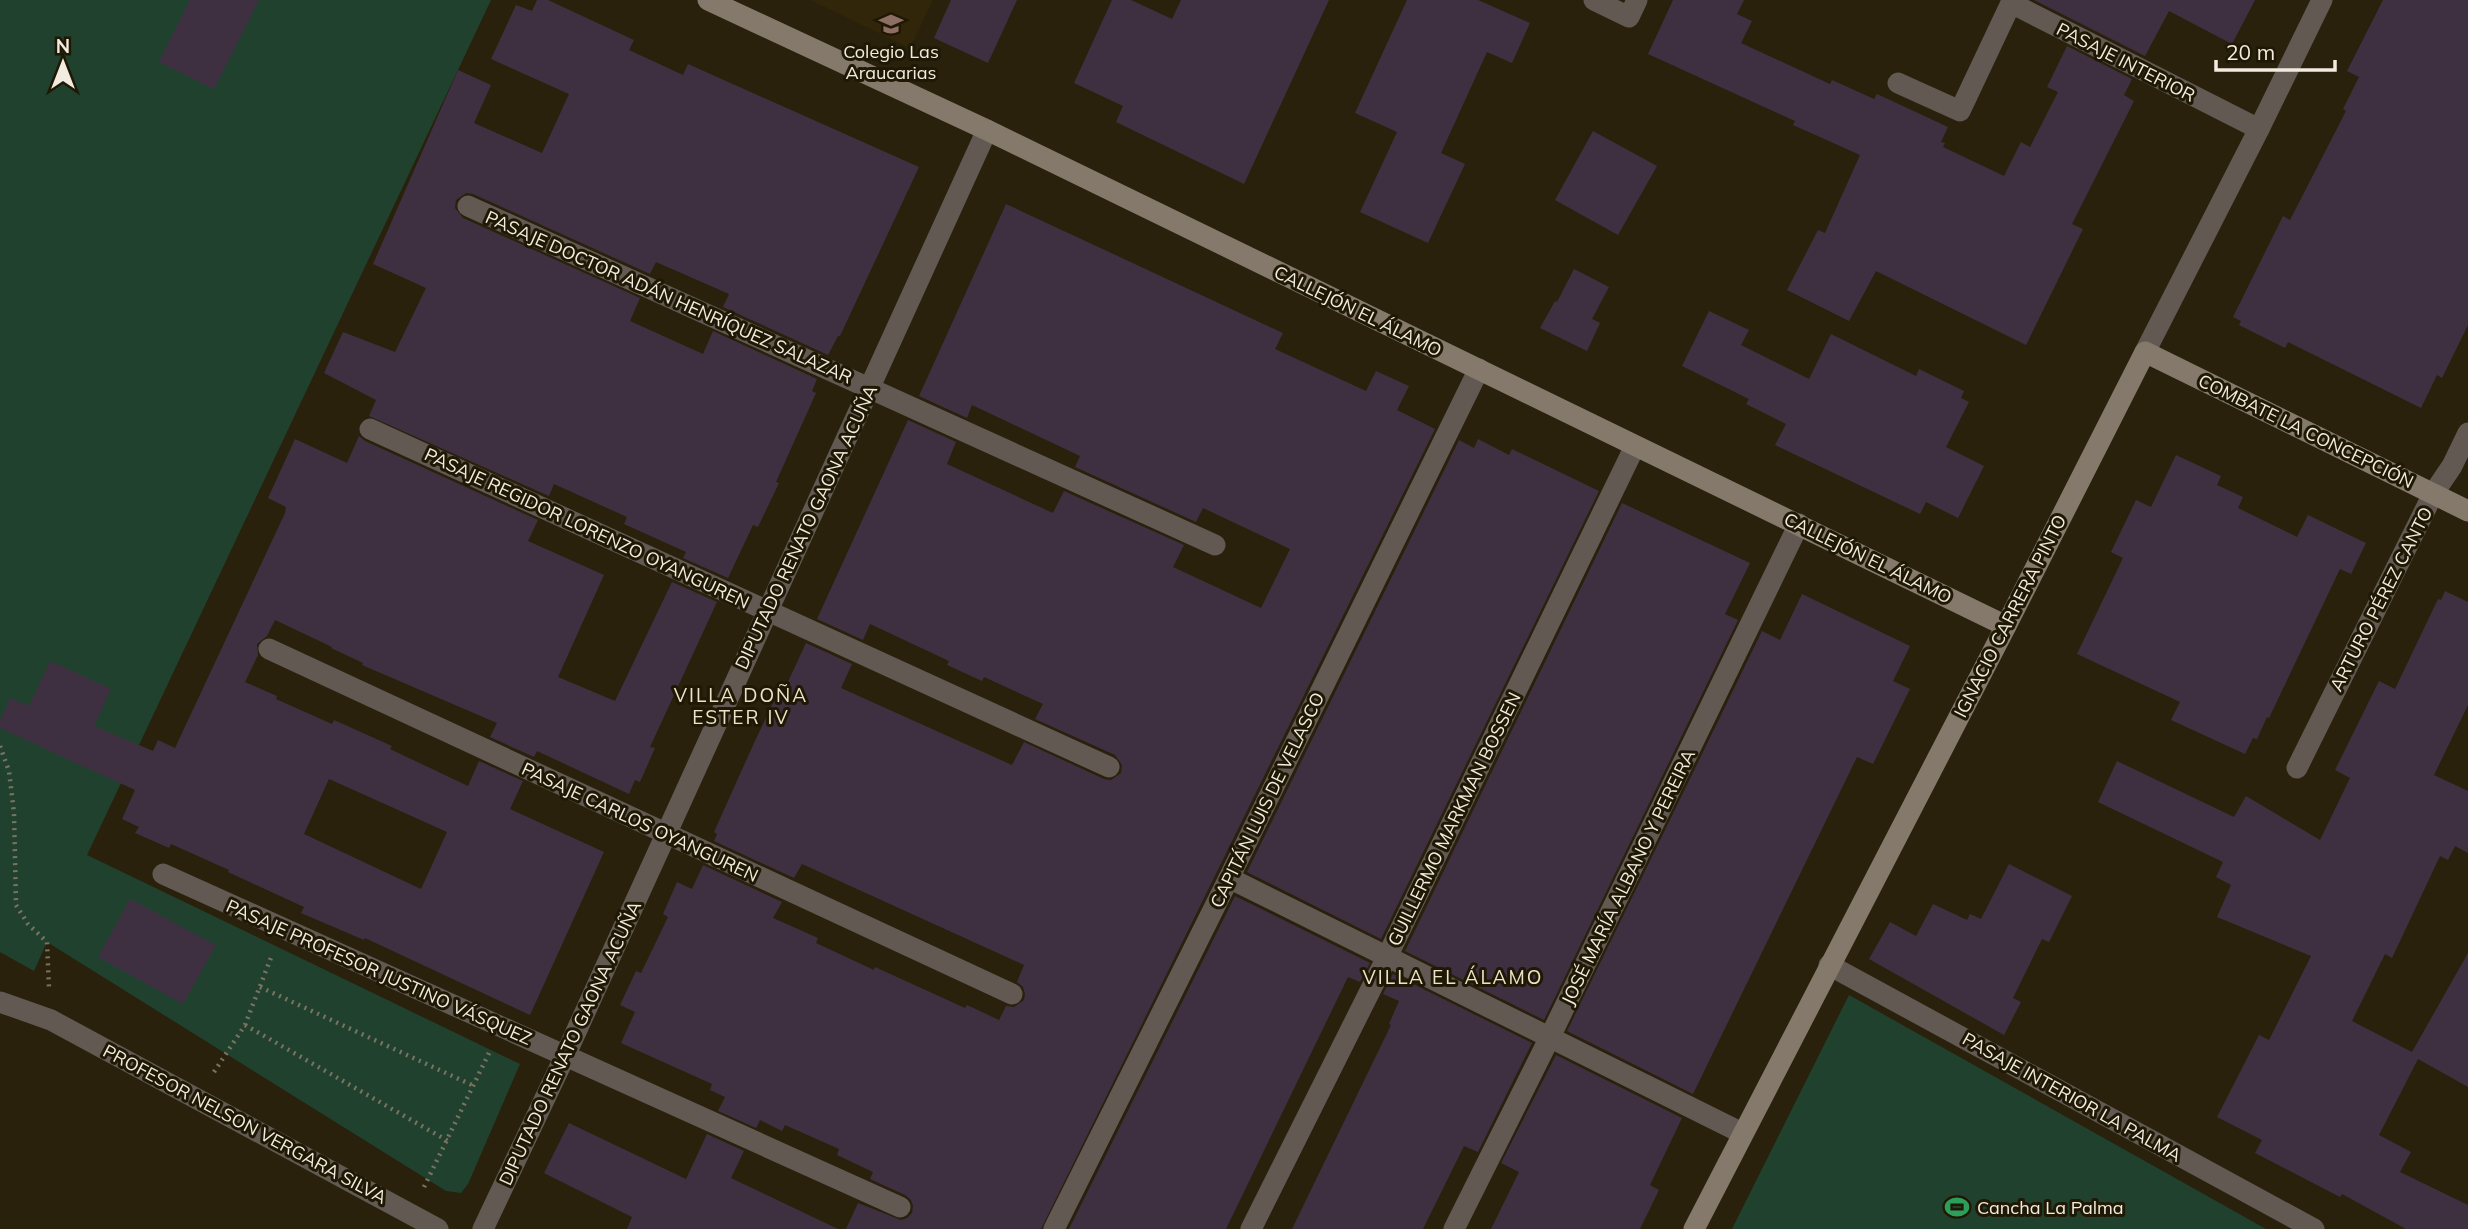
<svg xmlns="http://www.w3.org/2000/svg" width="2468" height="1229" viewBox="0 0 2468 1229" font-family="Mulish,sans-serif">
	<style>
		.built { fill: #312609 }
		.green { fill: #21412f }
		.building { fill: #3f3041; fill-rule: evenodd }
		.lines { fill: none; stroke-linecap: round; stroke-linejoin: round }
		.path { stroke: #7a7361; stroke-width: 4.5; stroke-dasharray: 2 5; stroke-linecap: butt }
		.street { stroke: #615952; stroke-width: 21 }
		.secondary { stroke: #85796c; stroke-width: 21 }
		.labels { text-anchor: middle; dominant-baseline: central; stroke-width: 6; stroke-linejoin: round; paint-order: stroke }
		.poi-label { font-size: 18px; fill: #f1ecdf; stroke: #1f1804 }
		.street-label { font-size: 18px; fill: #f1ecdf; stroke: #1f1804 }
		.neighbourhood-label { font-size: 19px; letter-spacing: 2px; fill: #ede3c9; stroke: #1f1804 }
	</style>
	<rect width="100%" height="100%" fill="#29210c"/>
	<path class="built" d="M 810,0 L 933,0 L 910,48 Z"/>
	<g class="green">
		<path d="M 0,0 L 491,0 L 87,855 L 520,1064 L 468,1184 L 461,1193 L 446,1191 L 47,942 L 34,971 L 0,952 Z"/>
		<path d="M 1849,995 L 2266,1229 L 1732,1229 Z"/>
	</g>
	<g class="building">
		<path d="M 190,0 L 259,0 L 214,89 L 159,62 Z"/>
		<path d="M 537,0 L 548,0 L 634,40 L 629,50 L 683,75 L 688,64 L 919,167 L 840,336 L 838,336 L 828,355 L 723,307 L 729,294 L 656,262 L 650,274 L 473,194 L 466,193 L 456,200 L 455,208 L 463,218 L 640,298 L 630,321 L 703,354 L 713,331 L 817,379 L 812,391 L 816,393 L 776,482 L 779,483 L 758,527 L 753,525 L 728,578 L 683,558 L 686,552 L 624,524 L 627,517 L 554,484 L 549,496 L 369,416 L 376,400 L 324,373 L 343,332 L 395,352 L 426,288 L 373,264 L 458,70 L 491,85 L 474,123 L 542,153 L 569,94 L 491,59 L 516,5 L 532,11 Z"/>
		<path d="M 951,0 L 1017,0 L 988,63 L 934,38 Z"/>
		<path d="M 1112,0 L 1131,0 L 1172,19 L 1181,0 L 1329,0 L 1244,184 L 1116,122 L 1123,106 L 1074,83 Z"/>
		<path d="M 1407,0 L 1478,0 L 1530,23 L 1512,63 L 1487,52 L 1441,153 L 1465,164 L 1428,243 L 1360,212 L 1397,132 L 1355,113 Z"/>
		<path d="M 1673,0 L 1744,0 L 1737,14 L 1752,21 L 1741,43 L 1830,84 L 1832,80 L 1874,99 L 1877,94 L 1948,127 L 1941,142 L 1945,143 L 1943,147 L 2004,176 L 2021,142 L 2030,147 L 2058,92 L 2047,87 L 2067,46 L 2132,79 L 2124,95 L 2134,101 L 2072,224 L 2083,229 L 2026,345 L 1876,271 L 1849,321 L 1787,290 L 1818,230 L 1825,233 L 1860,155 L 1793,125 L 1795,121 L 1648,54 Z"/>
		<path d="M 2034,0 L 2255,0 L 2232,44 L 2169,11 L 2145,56 Z"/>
		<path d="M 2383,0 L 2468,0 L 2468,325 L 2442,378 L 2437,375 L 2421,408 L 2288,342 L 2285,348 L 2239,325 L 2241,321 L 2233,317 L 2283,216 L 2290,220 L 2346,111 L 2343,109 L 2359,77 L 2347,71 Z"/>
		<path d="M 1593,131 L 1657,166 L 1618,235 L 1555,200 Z"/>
		<path d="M 1006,204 L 1283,333 L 1275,349 L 1366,391 L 1376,371 L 1409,386 L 1397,410 L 1435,429 L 1041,1229 L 846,1229 L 858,1203 L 901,1220 L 907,1218 L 912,1213 L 913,1206 L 911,1200 L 905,1195 L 870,1179 L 873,1172 L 837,1155 L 839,1149 L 785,1125 L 782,1131 L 760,1120 L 756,1128 L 718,1111 L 725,1097 L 710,1090 L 712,1084 L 621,1043 L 635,1012 L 620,1005 L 636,971 L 641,973 L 668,917 L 663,914 L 677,882 L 692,889 L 703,865 L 782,902 L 773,918 L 818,938 L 816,943 L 874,970 L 875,967 L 965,1008 L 967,1005 L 999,1020 L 1006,1006 L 1014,1007 L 1024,1000 L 1025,994 L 1023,987 L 1017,982 L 1024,965 L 802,864 L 794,878 L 714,841 L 717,834 L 714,832 L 754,743 L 776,697 L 780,699 L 806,643 L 852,664 L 841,688 L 1012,765 L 1024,742 L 1104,779 L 1111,780 L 1121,773 L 1122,765 L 1115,755 L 1035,719 L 1043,704 L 984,677 L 982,681 L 947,665 L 949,661 L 870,624 L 863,640 L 817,619 L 908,420 L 956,442 L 947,464 L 1053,513 L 1064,491 L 1184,545 L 1173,567 L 1261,608 L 1290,549 L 1203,508 L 1196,522 L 1075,467 L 1080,456 L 972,405 L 967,418 L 919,396 Z"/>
		<path d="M 1574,269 L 1609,287 L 1592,319 L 1600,323 L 1587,351 L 1540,328 L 1555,301 L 1557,302 Z"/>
		<path d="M 1709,311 L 1749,330 L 1741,345 L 1809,379 L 1831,334 L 1916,376 L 1919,369 L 1964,391 L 1961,398 L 1969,402 L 1946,447 L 1984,466 L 1958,518 L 1926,502 L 1920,514 L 1775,445 L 1786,424 L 1746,404 L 1749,399 L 1682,366 Z"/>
		<path d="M 359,436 L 365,441 L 538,520 L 528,541 L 604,575 L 558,677 L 615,701 L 672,582 L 717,602 L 650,747 L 655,748 L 640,782 L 635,780 L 629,794 L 537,751 L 534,757 L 490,737 L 497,723 L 362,665 L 363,663 L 331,648 L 332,647 L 275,620 L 267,636 L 257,644 L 258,655 L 245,682 L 277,696 L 276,699 L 332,724 L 334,720 L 392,746 L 390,749 L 468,786 L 479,761 L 523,781 L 510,809 L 604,852 L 530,1015 L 365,938 L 364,940 L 301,913 L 304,907 L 228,872 L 229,870 L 171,844 L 169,848 L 135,833 L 139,827 L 122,819 L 135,790 L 0,728 L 0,720 L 10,698 L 29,706 L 50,661 L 111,689 L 94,726 L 153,751 L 158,740 L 175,748 L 285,513 L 286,507 L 268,498 L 295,439 L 347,463 ZM 329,779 L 447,832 L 421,889 L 304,834 Z"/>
		<path d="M 1478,439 L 1509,455 L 1512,449 L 1599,491 L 1381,939 L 1247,872 L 1459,440 L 1474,448 Z"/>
		<path d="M 2176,455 L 2221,476 L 2217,485 L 2243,497 L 2238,508 L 2297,537 L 2308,515 L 2366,543 L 2351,574 L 2340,569 L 2269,718 L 2267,717 L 2257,739 L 2253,738 L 2245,754 L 2171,720 L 2180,702 L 2077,654 L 2123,558 L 2111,552 L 2136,500 L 2151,507 Z"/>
		<path d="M 1622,503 L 1750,563 L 1725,614 L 1738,620 L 1544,1020 L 1405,951 Z"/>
		<path d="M 2445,591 L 2468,602 L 2468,705 L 2434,775 L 2468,791 L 2468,853 L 2455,846 L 2448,860 L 2440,856 L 2392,958 L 2385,954 L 2352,1021 L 2412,1052 L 2468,953 L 2468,1087 L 2418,1059 L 2379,1135 L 2411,1152 L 2400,1172 L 2468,1205 L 2468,1229 L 2406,1229 L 2342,1194 L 2340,1197 L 2255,1153 L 2262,1140 L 2217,1117 L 2259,1035 L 2269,1040 L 2311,956 L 2217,917 L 2231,885 L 2216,877 L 2223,862 L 2098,802 L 2117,761 L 2234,817 L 2246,796 L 2320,840 L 2350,778 L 2335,770 L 2379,681 L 2395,689 L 2438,599 L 2441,600 Z"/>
		<path d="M 1802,594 L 1910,646 L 1893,681 L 1910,689 L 1873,764 L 1857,757 L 1693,1094 L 1567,1031 L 1762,631 L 1780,640 Z"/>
		<path d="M 2009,864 L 2072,896 L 2049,942 L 2042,939 L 2013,998 L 2021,1002 L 2004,1035 L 1869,959 L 1890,922 L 1916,936 L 1933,904 L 1967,920 L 1970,914 L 1981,919 Z"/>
		<path d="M 1235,896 L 1370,963 L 1360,982 L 1348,977 L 1226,1229 L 1069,1229 Z"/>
		<path d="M 130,899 L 216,945 L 183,1004 L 98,957 Z"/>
		<path d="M 1393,974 L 1532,1043 L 1478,1152 L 1464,1146 L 1423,1229 L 1292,1229 L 1391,1025 L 1389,1024 L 1399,1001 L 1383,994 Z"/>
		<path d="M 1556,1055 L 1682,1118 L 1650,1185 L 1659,1190 L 1640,1229 L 1491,1229 L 1519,1172 L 1501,1163 Z"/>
		<path d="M 569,1123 L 686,1179 L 707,1134 L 744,1151 L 731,1178 L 838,1229 L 627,1229 L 632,1217 L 544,1173 Z"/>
	</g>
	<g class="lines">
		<g class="path">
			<path d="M 0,746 L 9,771 L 14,813 L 16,905 L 28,924 L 47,942 L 49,988"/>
			<path d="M 260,987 L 474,1086"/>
			<path d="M 245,1025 L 448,1141"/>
			<path d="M 214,1072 L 245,1025 L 272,955"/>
			<path d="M 424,1187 L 489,1053"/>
		</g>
		<g class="street">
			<path d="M 1594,0 L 1629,17 L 1637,0"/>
			<path d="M 1898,83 L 1960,111 L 2011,3 L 2259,129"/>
			<path d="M 468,206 L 1215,545"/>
			<path d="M 2145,352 L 2259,129 L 2322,0"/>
			<path d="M 370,429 L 1109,767"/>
			<path d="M 269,649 L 1012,994"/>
			<path d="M 2297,768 L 2433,494 L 2452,466 L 2468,433"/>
			<path d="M 163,874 L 900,1207"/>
			<path d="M 1229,878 L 1742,1133"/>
			<path d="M 1829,965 L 2314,1229"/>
			<path d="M 0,1002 L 51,1020 L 438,1229"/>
			<path d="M 483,1229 L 565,1056 L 987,130"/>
			<path d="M 1054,1229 L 1229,878 L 1479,369"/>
			<path d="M 1251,1229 L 1387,957 L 1635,446"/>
			<path d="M 1454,1229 L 1550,1037 L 1799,524"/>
		</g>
		<g class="secondary">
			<path d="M 708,0 L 987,130 L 2006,626"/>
			<path d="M 1694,1229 L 2006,626 L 2145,352 L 2468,511"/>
		</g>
	</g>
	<defs>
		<g id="school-bare" transform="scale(1.89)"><path d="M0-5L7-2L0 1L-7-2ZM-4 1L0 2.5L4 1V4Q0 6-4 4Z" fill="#8d6e63" stroke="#1f1804" stroke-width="2.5" paint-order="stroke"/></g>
		<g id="stadium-bare" transform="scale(1.89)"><path d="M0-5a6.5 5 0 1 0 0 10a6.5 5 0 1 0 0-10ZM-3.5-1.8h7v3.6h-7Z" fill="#2e9e5b" stroke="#1f1804" stroke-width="2.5" paint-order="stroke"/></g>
	</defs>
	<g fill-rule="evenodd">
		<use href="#school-bare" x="891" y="24"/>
		<use href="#stadium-bare" x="1957" y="1207"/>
	</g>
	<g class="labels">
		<g class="poi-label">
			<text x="891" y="51">Colegio Las<tspan x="891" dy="21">Araucarias</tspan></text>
			<text x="1977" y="1207" text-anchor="start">Cancha La Palma</text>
		</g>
		<g class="street-label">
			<text transform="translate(2126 62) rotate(27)">PASAJE INTERIOR</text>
			<text transform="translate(669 297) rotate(24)">PASAJE DOCTOR ADÁN HENRÍQUEZ SALAZAR</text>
			<text transform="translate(1358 311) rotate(26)">CALLEJÓN EL ÁLAMO</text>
			<text transform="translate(2306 431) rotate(26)">COMBATE LA CONCEPCIÓN</text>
			<text transform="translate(806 527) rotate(-65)">DIPUTADO RENATO GAONA ACUÑA</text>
			<text transform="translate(587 528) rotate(25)">PASAJE REGIDOR LORENZO OYANGUREN</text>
			<text transform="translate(1868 558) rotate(26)">CALLEJÓN EL ÁLAMO</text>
			<text transform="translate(2381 599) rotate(-63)">ARTURO PÉREZ CANTO</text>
			<text transform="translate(2010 616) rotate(-63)">IGNACIO CARRERA PINTO</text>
			<text transform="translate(1267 800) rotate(-64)">CAPITÁN LUIS DE VELASCO</text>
			<text transform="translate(1454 819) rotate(-64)">GUILLERMO MARKMAN BOSSEN</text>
			<text transform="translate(640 822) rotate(25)">PASAJE CARLOS OYANGUREN</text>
			<text transform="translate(1628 877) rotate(-64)">JOSÉ MARÍA ALBANO Y PEREIRA</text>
			<text transform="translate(379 972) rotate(24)">PASAJE PROFESOR JUSTINO VÁSQUEZ</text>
			<text transform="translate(570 1043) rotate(-65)">DIPUTADO RENATO GAONA ACUÑA</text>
			<text transform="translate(2072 1097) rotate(29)">PASAJE INTERIOR LA PALMA</text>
			<text transform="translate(245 1124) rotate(28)">PROFESOR NELSON VERGARA SILVA</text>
		</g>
		<g class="neighbourhood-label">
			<text x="741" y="695">VILLA DOÑA<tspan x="741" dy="22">ESTER IV</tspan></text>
			<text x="1453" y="977">VILLA EL ÁLAMO</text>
		</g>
	</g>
	<g transform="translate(63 63)" stroke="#1f1804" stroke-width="5" paint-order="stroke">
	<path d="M0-5L12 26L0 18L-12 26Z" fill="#f1ecdf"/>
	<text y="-10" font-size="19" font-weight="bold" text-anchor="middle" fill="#f1ecdf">N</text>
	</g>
	<path d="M2216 60v10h119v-10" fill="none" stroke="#f1ecdf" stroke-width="3.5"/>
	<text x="2226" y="60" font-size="21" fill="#f1ecdf" stroke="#1f1804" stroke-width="5" paint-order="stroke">20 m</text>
</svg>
